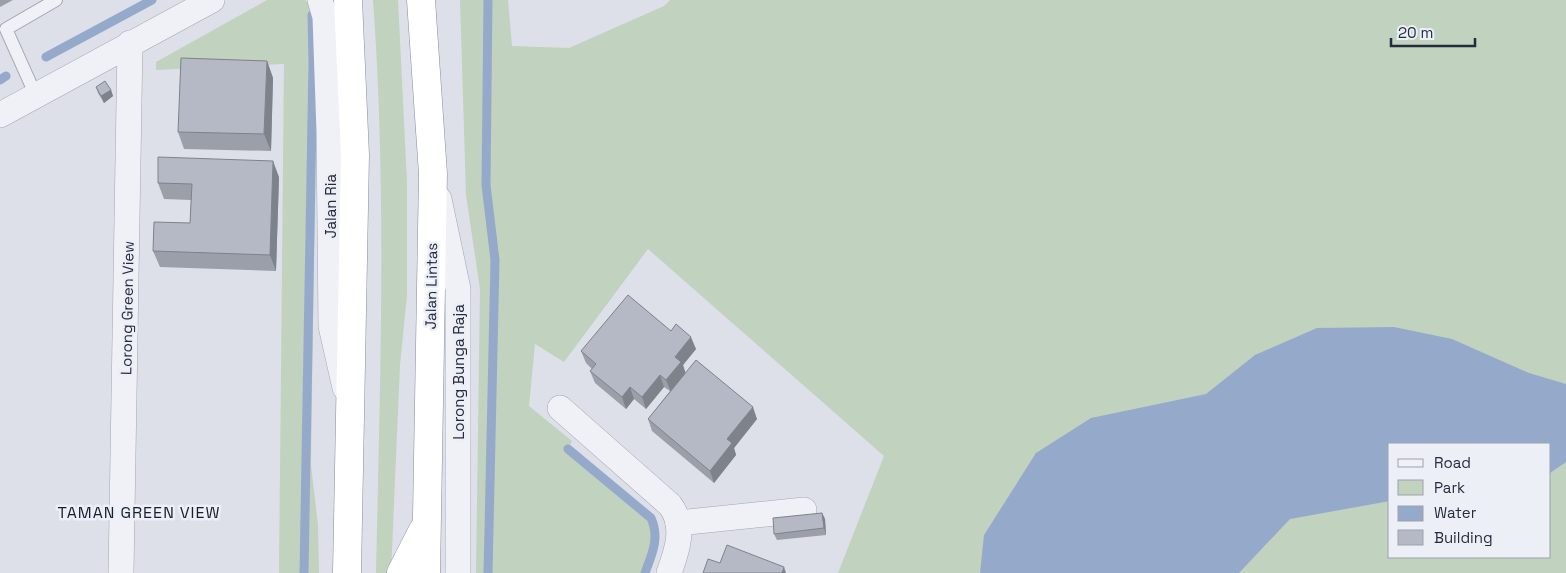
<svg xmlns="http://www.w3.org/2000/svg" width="1566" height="573" viewBox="0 0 1566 573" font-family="'Space Grotesk',sans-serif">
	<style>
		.green { fill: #c1d2be; fill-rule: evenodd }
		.water { fill: #95aacb }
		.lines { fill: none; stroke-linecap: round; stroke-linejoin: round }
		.stream { stroke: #95aacb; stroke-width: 9 }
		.lane-casing { stroke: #a2a6b2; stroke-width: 14 }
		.street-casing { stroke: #a2a6b2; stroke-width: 26 }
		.highway-casing { stroke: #838c9f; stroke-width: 29 }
		.lane { stroke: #f0f1f6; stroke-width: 12 }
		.street { stroke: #f0f1f6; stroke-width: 25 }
		.highway { stroke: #fff; stroke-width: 28 }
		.wall { fill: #9b9fa9 }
		.shaded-wall { fill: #7e828a }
		.building { fill: #b4b9c5; stroke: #7e828a }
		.labels { text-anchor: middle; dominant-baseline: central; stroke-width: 5; stroke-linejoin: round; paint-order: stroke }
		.street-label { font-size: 15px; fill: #262c3f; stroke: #eceff6 }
		.neighbourhood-label { font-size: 16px; letter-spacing: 1px; fill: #181e30; stroke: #eceff6 }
	</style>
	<rect width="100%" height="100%" fill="#dde0e8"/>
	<g class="green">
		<path d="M 267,0 L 305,0 L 311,6 L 317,35 L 311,465 L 318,525 L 319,573 L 279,573 L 284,64 L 156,70 L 156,62 Z"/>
		<path d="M 373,0 L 398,0 L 407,182 L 407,295 L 400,365 L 391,573 L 376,573 C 380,382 387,191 373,0 Z"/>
		<path d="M 460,0 L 508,0 L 512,46 L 569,48 L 664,6 L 670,0 L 1566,0 L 1566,573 L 838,573 L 884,456 L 648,249 L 564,362 L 535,344 L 529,406 L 572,441 L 568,449 L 651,518 C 660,538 652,554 645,573 L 476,573 L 480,289 L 466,195 ZM 1390,444 L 1550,444 L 1550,557 L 1390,557 Z"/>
	</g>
	<path class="water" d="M 1394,327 L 1452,339 L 1529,373 L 1566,384 L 1566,462 L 1550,473 L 1550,444 L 1390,444 L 1390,501 L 1290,519 L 1239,573 L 980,573 L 984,535 L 1036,453 L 1091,418 L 1206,394 L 1255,355 L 1317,328 Z"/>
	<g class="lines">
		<g class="stream">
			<path d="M 488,0 L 486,185 L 495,260 L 488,573"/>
			<path d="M 46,57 L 152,0"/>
			<path d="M 0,80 L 6,76"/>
			<path d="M 568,449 L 651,518 C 660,538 652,554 645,573"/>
			<path d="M 304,573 L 313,62 L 312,15"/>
		</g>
		<g class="lane-casing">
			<path id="lane" d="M 36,96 L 6,29 L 56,0"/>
		</g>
		<g class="street-casing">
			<g id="street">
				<path d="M 320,0 L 325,17 L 329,132 L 331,326 L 345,388"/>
				<path d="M 0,115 L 212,0"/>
				<path d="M 439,199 L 458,289 L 458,573"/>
				<path d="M 560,408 L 670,505 C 686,526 677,551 669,573"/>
				<path d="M 678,523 L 804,510"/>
				<path d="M 121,573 L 130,43"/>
			</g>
		</g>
		<g class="highway-casing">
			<g id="highway">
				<path d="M 421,0 L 433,174 L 426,573"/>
				<path d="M 347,573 L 355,155 L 348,0"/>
				<path d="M 401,573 L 423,530"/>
			</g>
		</g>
		<use href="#lane" class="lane"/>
		<use href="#street" class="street"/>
		<use href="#highway" class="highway"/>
	</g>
	<g class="wall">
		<path d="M 0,0 L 13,0 L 0,7 Z"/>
		<path d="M 267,61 L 273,78 L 271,151 L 184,149 L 178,132 Z"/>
		<path d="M 96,87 L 111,90 L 113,96 L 104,103 L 98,93 Z"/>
		<path d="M 279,177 L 276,271 L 160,267 L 153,251 L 190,223 L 191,200 L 164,199 L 158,183 Z"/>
		<path d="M 671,331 L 696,349 L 683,365 L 685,373 L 757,419 L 734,448 L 736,455 L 714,483 L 652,431 L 648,419 L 670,391 L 664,387 L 646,409 L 634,399 L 626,409 L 595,383 L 590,371 L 592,369 L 586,363 L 581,351 Z"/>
		<path d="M 822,513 L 825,519 L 826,535 L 777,540 L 774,534 Z"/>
	</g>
	<g class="shaded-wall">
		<path d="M 267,61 L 273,78 L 271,151 L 264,134 Z"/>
		<path d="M 111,90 L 113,96 L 104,103 L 101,96 Z"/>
		<path d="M 273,161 L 279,177 L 276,271 L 270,255 Z"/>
		<path d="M 691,337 L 696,349 L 683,365 L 686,374 L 671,392 L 666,380 L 675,357 Z"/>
		<path d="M 660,375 L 664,387 L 646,409 L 642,397 Z"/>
		<path d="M 630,387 L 634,399 L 626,409 L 622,397 Z"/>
		<path d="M 753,407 L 757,419 L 734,448 L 736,455 L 714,483 L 710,471 L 727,439 Z"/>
		<path d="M 822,513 L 825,519 L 826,535 L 824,528 Z"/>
		<path d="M 784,567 L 786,573 L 782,573 Z"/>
	</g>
	<g class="building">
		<path d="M 181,58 L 267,61 L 264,134 L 178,132 Z"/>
		<path d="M 105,81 L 111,90 L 101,96 L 96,87 Z"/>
		<path d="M 158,157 L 273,161 L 270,255 L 153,251 L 154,222 L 190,223 L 192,184 L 158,183 Z"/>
		<path d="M 628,295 L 671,331 L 676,324 L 691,337 L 675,357 L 681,362 L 666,380 L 660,375 L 642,397 L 630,387 L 622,397 L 590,371 L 596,364 L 581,351 Z"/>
		<path d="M 696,360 L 753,407 L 727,439 L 732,443 L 710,471 L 648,419 Z"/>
		<path d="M 822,513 L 824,528 L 774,534 L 773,518 Z"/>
		<path d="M 727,545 L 784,567 L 782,573 L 703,573 L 708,559 L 720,563 Z"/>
	</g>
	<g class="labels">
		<g class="street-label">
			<text transform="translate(330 206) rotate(-90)">Jalan Ria</text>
			<text transform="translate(431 286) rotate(-89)">Jalan Lintas</text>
			<text transform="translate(127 308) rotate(-89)">Lorong Green View</text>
			<text transform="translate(458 372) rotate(-90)">Lorong Bunga Raja</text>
		</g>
		<g class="neighbourhood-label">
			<text x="139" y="512">TAMAN GREEN VIEW</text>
		</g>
	</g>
	<rect x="1388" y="443" width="162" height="115" fill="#eceff6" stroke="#9da1ad"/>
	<rect x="1398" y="459" width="25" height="8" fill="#f0f1f6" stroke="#9da1ad"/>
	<text x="1434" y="468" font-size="15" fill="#262c3f">Road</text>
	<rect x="1398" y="480" width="25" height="15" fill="#c1d2be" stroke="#9da1ad"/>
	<text x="1434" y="493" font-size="15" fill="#262c3f">Park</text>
	<rect x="1398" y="506" width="25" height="15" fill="#95aacb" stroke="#9da1ad"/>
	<text x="1434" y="518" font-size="15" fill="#262c3f">Water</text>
	<rect x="1398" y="530" width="25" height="15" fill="#b4b9c5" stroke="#9da1ad"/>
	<text x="1434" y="543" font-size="15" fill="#262c3f">Building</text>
	<path d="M1391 38v8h84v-8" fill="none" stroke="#262c3f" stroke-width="2.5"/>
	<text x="1398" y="38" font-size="15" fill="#262c3f" stroke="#eceff6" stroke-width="4" paint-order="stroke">20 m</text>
</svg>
